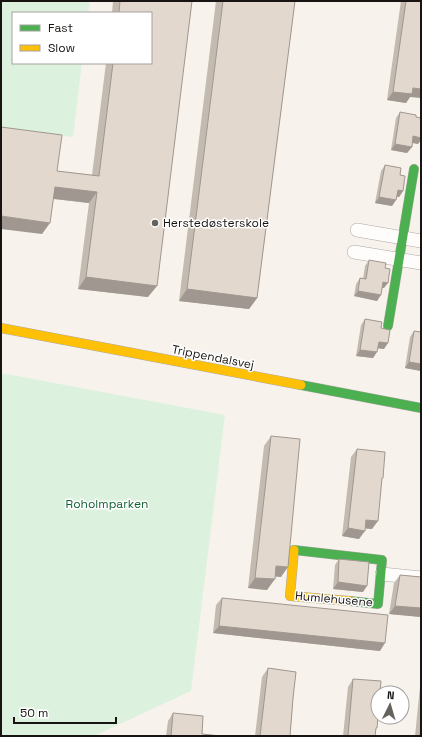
<svg xmlns="http://www.w3.org/2000/svg" width="422" height="737" viewBox="0 0 422 737" font-family="'Space Grotesk',sans-serif">
	<style>
		.green { fill: #ddf2de }
		.lines { fill: none; stroke-linecap: round; stroke-linejoin: round }
		.street-casing { stroke: #ada9a5; stroke-width: 14 }
		.fast-casing { stroke: #ada9a5; stroke-width: 10 }
		.slow-casing { stroke: #ada9a5; stroke-width: 10 }
		.street { stroke: #fefdfc; stroke-width: 13 }
		.fast { stroke: #4caf50; stroke-width: 9 }
		.slow { stroke: #ffc107; stroke-width: 9 }
		.wall { fill: #c3bab0 }
		.shaded-wall { fill: #9f9790 }
		.building { fill: #e3d8cd; stroke: #9f9790 }
		.poi-dot { fill: #66625e; stroke: #fff; stroke-width: 1.5 }
		.labels { text-anchor: middle; dominant-baseline: central; stroke-width: 3; stroke-linejoin: round; paint-order: stroke }
		.poi-label { font-size: 12px; fill: #181411; stroke: #fff; text-anchor: start }
		.street-label { font-size: 12px; fill: #181411; stroke: #fff }
		.park-label { font-size: 12px; fill: #116334; stroke: #fff }
	</style>
	<rect width="100%" height="100%" fill="#f7f2ec"/>
	<g class="green">
		<path d="M 1,1 L 90,1 L 88,13 L 13,13 L 13,63 L 82,63 L 73,137 L 1,129 Z"/>
		<path d="M 1,373 L 225,415 L 191,691 L 94,736 L 1,736 Z"/>
	</g>
	<g class="lines">
		<g class="street-casing">
			<g id="street">
				<path d="M 357,230 L 421,241"/>
				<path d="M 354,252 L 421,263"/>
				<path d="M 382,574 L 421,578"/>
			</g>
		</g>
		<g class="fast-casing">
			<g id="fast">
				<path d="M 388,326 L 414,169"/>
				<path d="M 301,385 L 421,408"/>
				<path d="M 294,550 L 382,560 L 378,604 L 350,601"/>
			</g>
		</g>
		<g class="slow-casing">
			<g id="slow">
				<path d="M 1,328 L 301,385"/>
				<path d="M 294,550 L 290,596 L 350,601"/>
			</g>
		</g>
		<use href="#street" class="street"/>
		<use href="#fast" class="fast"/>
		<use href="#slow" class="slow"/>
	</g>
	<g class="wall">
		<path d="M 113,1 L 192,1 L 148,297 L 78,289 L 89,203 L 53,199 L 42,234 L 57,171 L 92,175 L 106,63 L 151,63 L 151,13 L 112,13 Z"/>
		<path d="M 216,1 L 295,1 L 257,298 L 249,309 L 179,301 Z"/>
		<path d="M 401,1 L 421,1 L 410,97 L 406,103 L 387,100 Z"/>
		<path d="M 400,112 L 416,117 L 421,118 L 421,140 L 418,144 L 412,143 L 412,147 L 407,153 L 391,150 L 396,118 Z"/>
		<path d="M 385,165 L 400,175 L 403,191 L 399,197 L 397,196 L 396,200 L 392,206 L 375,203 L 381,171 Z"/>
		<path d="M 369,260 L 385,268 L 384,288 L 382,288 L 377,301 L 354,296 L 356,284 L 360,278 L 363,279 L 365,266 Z"/>
		<path d="M 365,319 L 381,328 L 384,349 L 378,348 L 373,358 L 356,356 L 361,325 Z"/>
		<path d="M 414,331 L 421,371 L 405,368 L 410,337 Z"/>
		<path d="M 271,436 L 281,577 L 275,576 L 267,590 L 248,588 L 264,446 Z"/>
		<path d="M 357,449 L 382,480 L 372,529 L 365,528 L 359,539 L 342,536 L 351,457 Z"/>
		<path d="M 339,559 L 363,592 L 333,589 L 335,565 Z"/>
		<path d="M 400,575 L 421,577 L 421,617 L 389,614 L 394,583 Z"/>
		<path d="M 222,598 L 380,651 L 213,633 L 216,605 Z"/>
		<path d="M 268,668 L 293,698 L 290,736 L 255,736 L 262,677 Z"/>
		<path d="M 421,677 L 421,736 L 415,736 Z"/>
		<path d="M 353,679 L 375,731 L 375,736 L 343,736 L 348,687 Z"/>
		<path d="M 173,713 L 202,734 L 220,736 L 166,736 L 168,721 Z"/>
	</g>
	<g class="shaded-wall">
		<path d="M 413,88 L 421,89 L 421,98 L 410,97 L 406,103 L 387,100 L 393,92 Z"/>
		<path d="M 413,136 L 421,138 L 421,140 L 418,144 L 409,142 Z"/>
		<path d="M 395,144 L 412,147 L 407,153 L 391,150 Z"/>
		<path d="M 55,187 L 97,192 L 89,203 L 47,198 Z"/>
		<path d="M 398,190 L 403,191 L 399,197 L 394,196 Z"/>
		<path d="M 379,197 L 396,200 L 392,206 L 375,203 Z"/>
		<path d="M 1,216 L 50,223 L 42,234 L 1,229 Z"/>
		<path d="M 86,277 L 157,286 L 148,297 L 78,289 Z"/>
		<path d="M 383,282 L 388,283 L 384,288 L 379,288 Z"/>
		<path d="M 187,289 L 257,298 L 249,309 L 179,301 Z"/>
		<path d="M 358,291 L 381,295 L 377,301 L 354,296 Z"/>
		<path d="M 379,342 L 388,343 L 384,349 L 375,348 Z"/>
		<path d="M 360,350 L 377,352 L 373,358 L 356,356 Z"/>
		<path d="M 409,362 L 421,364 L 421,371 L 405,368 Z"/>
		<path d="M 366,520 L 378,521 L 372,529 L 360,528 Z"/>
		<path d="M 348,528 L 365,531 L 359,539 L 342,536 Z"/>
		<path d="M 276,566 L 288,567 L 281,577 L 269,576 Z"/>
		<path d="M 255,578 L 275,579 L 267,590 L 248,588 Z"/>
		<path d="M 338,582 L 367,586 L 363,592 L 333,589 Z"/>
		<path d="M 395,606 L 421,608 L 421,617 L 389,614 Z"/>
		<path d="M 219,626 L 385,643 L 380,651 L 213,633 Z"/>
	</g>
	<g class="building">
		<path d="M 120,1 L 192,1 L 157,286 L 86,277 L 97,192 L 55,187 L 50,223 L 1,216 L 1,127 L 62,135 L 57,171 L 99,176 L 113,63 L 151,63 L 151,13 L 119,13 Z"/>
		<path d="M 223,1 L 295,1 L 257,298 L 187,289 Z"/>
		<path d="M 406,1 L 421,1 L 421,89 L 413,88 L 412,94 L 393,92 Z"/>
		<path d="M 400,112 L 416,115 L 416,117 L 421,118 L 421,138 L 413,136 L 412,147 L 395,144 Z"/>
		<path d="M 385,165 L 401,168 L 400,175 L 405,176 L 403,191 L 398,190 L 396,200 L 379,197 Z"/>
		<path d="M 369,260 L 386,263 L 385,268 L 390,269 L 388,283 L 383,282 L 381,295 L 358,291 L 360,278 L 366,279 Z"/>
		<path d="M 365,319 L 382,322 L 381,328 L 390,330 L 388,343 L 379,342 L 377,352 L 360,350 Z"/>
		<path d="M 414,331 L 421,332 L 421,364 L 409,362 Z"/>
		<path d="M 271,436 L 300,439 L 288,567 L 276,566 L 275,579 L 255,578 Z"/>
		<path d="M 357,449 L 385,452 L 383,478 L 382,478 L 378,521 L 366,520 L 365,531 L 348,528 Z"/>
		<path d="M 339,559 L 369,562 L 367,586 L 338,582 Z"/>
		<path d="M 400,575 L 421,577 L 421,608 L 395,606 Z"/>
		<path d="M 222,598 L 388,615 L 385,643 L 219,626 Z"/>
		<path d="M 268,668 L 296,672 L 293,698 L 290,736 L 260,736 Z"/>
		<path d="M 353,679 L 381,681 L 380,693 L 378,693 L 378,717 L 377,728 L 376,728 L 375,736 L 348,736 Z"/>
		<path d="M 173,713 L 203,716 L 202,734 L 220,736 L 171,736 Z"/>
		<path d="M 421,722 L 421,736 L 420,736 Z"/>
	</g>
	<circle class="poi-dot" cx="155" cy="223" r="4"/>
	<g class="labels">
		<g class="poi-label">
			<text x="163" y="223">Herstedøsterskole</text>
		</g>
		<g class="street-label">
			<text transform="translate(213 357) rotate(11)">Trippendalsvej</text>
			<text transform="translate(334 599) rotate(5)">Humlehusene</text>
		</g>
		<g class="park-label">
			<text x="107" y="504">Roholmparken</text>
		</g>
	</g>
	<rect width="422" height="737" fill="none" stroke="#181411" stroke-width="4"/>
	<rect x="12" y="12" width="140" height="52" fill="#ffffff" stroke="#a3a1a0"/>
	<rect x="20" y="25" width="20" height="6" fill="#4caf50" stroke="#a3a1a0"/>
	<text x="48" y="32" font-size="12" fill="#181411">Fast</text>
	<rect x="20" y="45" width="20" height="6" fill="#ffc107" stroke="#a3a1a0"/>
	<text x="48" y="52" font-size="12" fill="#181411">Slow</text>
	<g transform="translate(390 705) rotate(5)"><circle r="19" fill="#ffffff" stroke="#a3a1a0"/>
	<path d="M0-3L7 15L0 10L-7 15Z" fill="#66625e"/>
	<text y="-6" font-size="11" font-weight="bold" text-anchor="middle" fill="#181411">N</text>
	</g>
	<path d="M14 717v6h102v-6" fill="none" stroke="#181411" stroke-width="2"/>
	<text x="20" y="717" font-size="12" fill="#181411" stroke="#ffffff" stroke-width="3" paint-order="stroke">50 m</text>
</svg>
